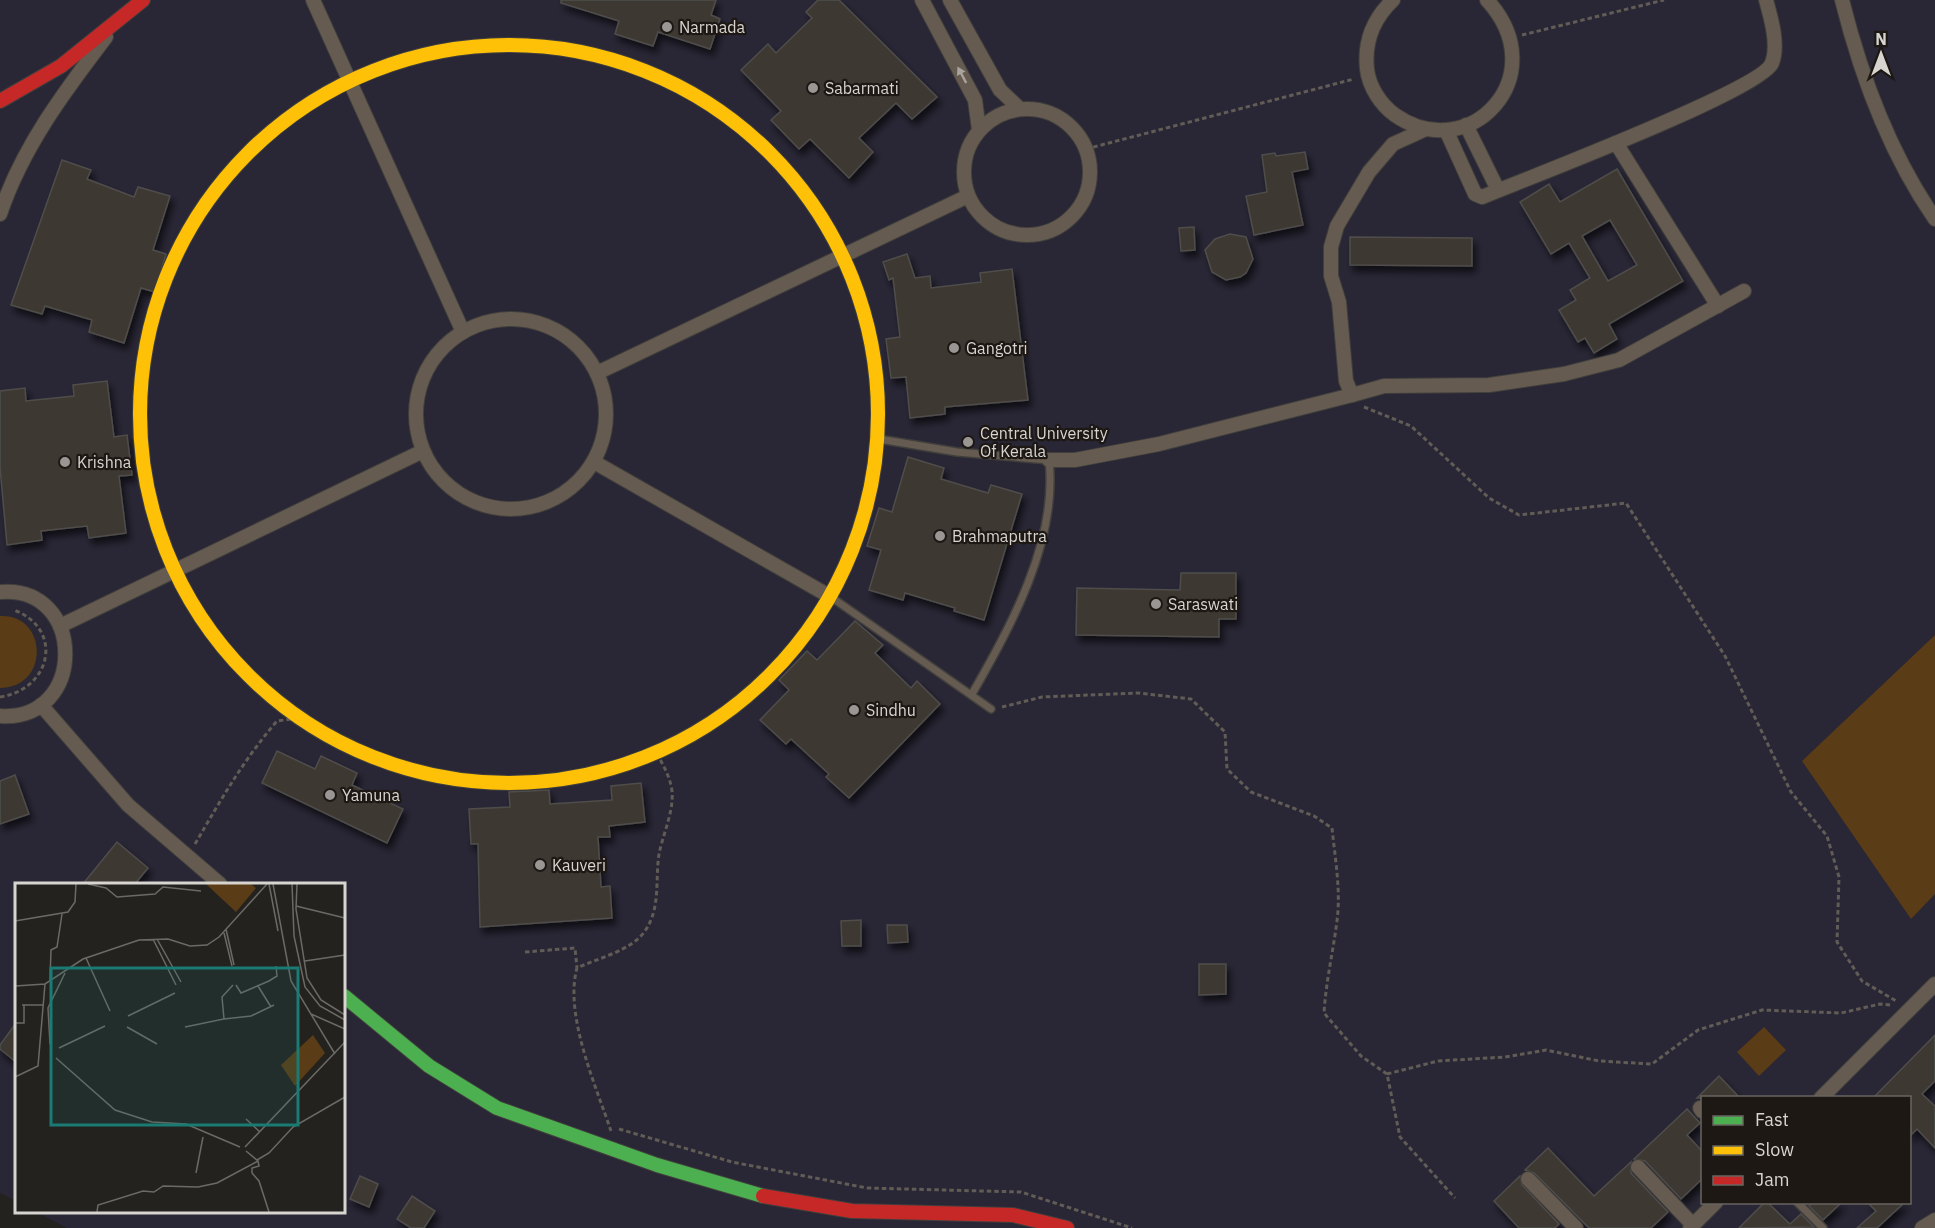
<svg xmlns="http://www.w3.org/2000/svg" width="1935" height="1228" viewBox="0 0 1935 1228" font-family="'IBM Plex Sans',sans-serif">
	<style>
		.education { fill: #292635; fill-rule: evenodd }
		.green { fill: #5a3c16 }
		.building { fill: #3e3831; stroke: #4f4d4b; stroke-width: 1.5; fill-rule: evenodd; filter: url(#shadow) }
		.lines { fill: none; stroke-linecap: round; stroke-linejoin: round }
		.lane-casing { stroke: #403f3c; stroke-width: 10 }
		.street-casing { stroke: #403f3c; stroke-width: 16 }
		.fast-casing { stroke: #403f3c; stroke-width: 16 }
		.slow-casing { stroke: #403f3c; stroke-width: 16 }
		.jam-casing { stroke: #403f3c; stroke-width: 16 }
		.path { stroke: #615c55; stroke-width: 3; stroke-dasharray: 4.5 3; stroke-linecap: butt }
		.lane { stroke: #655b51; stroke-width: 7 }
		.street { stroke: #655b51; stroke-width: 14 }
		.fast { stroke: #4caf50; stroke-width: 14 }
		.slow { stroke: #ffc107; stroke-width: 14 }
		.jam { stroke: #c62828; stroke-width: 14 }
		.oneway { fill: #aaa49e }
		.poi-dot { fill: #999693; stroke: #1d1814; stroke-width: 2 }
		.labels { text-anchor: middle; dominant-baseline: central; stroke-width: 4.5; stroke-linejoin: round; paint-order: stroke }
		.poi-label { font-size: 16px; fill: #d8d5d1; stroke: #1d1814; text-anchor: start }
		.inset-road { fill: none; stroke: #6c6a66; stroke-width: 1.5 }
		.view { fill: #197b73; fill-opacity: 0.15; stroke: #197b73; stroke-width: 3 }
		.inset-edge { fill: none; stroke: #d8d5d1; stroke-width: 3 }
	</style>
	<defs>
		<filter id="shadow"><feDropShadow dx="3.5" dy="6" stdDeviation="3" flood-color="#0009"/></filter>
	</defs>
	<rect width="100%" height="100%" fill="#24221f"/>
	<path class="education" d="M 0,0 L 1935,0 L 1935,1228 L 67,1228 L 36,1212 L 344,1212 L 344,884 L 16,884 L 16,1201 L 0,1193 ZM 1702,1098 L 1910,1098 L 1910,1202 L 1702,1202 Z"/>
	<g class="green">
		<path d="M 0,616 C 47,613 51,687 0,688 Z"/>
		<path d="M 1935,635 L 1935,894 L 1911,919 L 1802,761 Z"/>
		<path d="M 1764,1027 L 1786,1050 L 1759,1076 L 1737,1052 Z"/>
	</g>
	<g class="building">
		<path d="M 561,0 L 716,0 L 711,15 L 720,19 L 710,49 L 658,32 L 653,46 L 615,34 L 619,21 L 561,3 Z"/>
		<path d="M 818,0 L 839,0 L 937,97 L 912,119 L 896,103 L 859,138 L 873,152 L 849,178 L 810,139 L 799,149 L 771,120 L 781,111 L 741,70 L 768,44 L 776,53 L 812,18 L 806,12 Z"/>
		<path d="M 1305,152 L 1308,169 L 1292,172 L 1303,225 L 1254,235 L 1246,196 L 1267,192 L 1262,155 L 1275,153 L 1276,156 Z"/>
		<path d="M 62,160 L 91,170 L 87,179 L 134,197 L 138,187 L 170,196 L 153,250 L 166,254 L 155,292 L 141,288 L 124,343 L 89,332 L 92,320 L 45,306 L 42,314 L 11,305 Z"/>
		<path d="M 1617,169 L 1683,281 L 1609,324 L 1617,339 L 1594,353 L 1585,338 L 1578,342 L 1559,310 L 1576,300 L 1570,290 L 1590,278 L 1569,243 L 1551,254 L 1520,202 L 1549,184 L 1560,202 ZM 1610,220 L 1637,265 L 1608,281 L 1582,236 Z"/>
		<path d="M 1194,227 L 1195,250 L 1181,251 L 1179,228 Z"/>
		<path d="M 1230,234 L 1246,237 L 1253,259 L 1246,273 L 1240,277 L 1226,280 L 1212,272 L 1205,250 L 1215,239 Z"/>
		<path d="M 1350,237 L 1472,238 L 1472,266 L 1350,265 Z"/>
		<path d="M 907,254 L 915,278 L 930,276 L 931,288 L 981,282 L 980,273 L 1012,269 L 1028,400 L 945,407 L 945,414 L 910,418 L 906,377 L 891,378 L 886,339 L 900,337 L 893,278 L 889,280 L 883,262 Z"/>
		<path d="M 107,381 L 114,437 L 127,435 L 132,475 L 119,476 L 126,533 L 89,538 L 87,526 L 41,531 L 42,540 L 7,545 L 0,467 L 0,391 L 25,388 L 26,401 L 74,396 L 73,385 Z"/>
		<path d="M 908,457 L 944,468 L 941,479 L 988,493 L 991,485 L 1022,494 L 984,620 L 954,611 L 955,608 L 905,593 L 903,600 L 869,590 L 881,550 L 867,546 L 879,508 L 892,512 Z"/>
		<path d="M 1181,573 L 1236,573 L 1236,619 L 1219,619 L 1219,637 L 1076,635 L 1077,588 L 1180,590 Z"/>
		<path d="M 855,621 L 883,645 L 875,653 L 911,688 L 917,681 L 940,704 L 849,798 L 826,777 L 829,774 L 791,739 L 786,744 L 760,720 L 789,690 L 779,680 L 807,651 L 817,660 Z"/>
		<path d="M 277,751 L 315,769 L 321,756 L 357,773 L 352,785 L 403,809 L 387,843 L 262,783 Z"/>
		<path d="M 15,775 L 29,814 L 0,824 L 0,781 Z"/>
		<path d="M 641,783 L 645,822 L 609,826 L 610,837 L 598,837 L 601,887 L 610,886 L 612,918 L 480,927 L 478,844 L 471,844 L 469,809 L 510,807 L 509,792 L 549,790 L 550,804 L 612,800 L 611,786 Z"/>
		<path d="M 117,842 L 148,868 L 134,885 L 82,885 Z"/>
		<path d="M 861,920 L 861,946 L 842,946 L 841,921 Z"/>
		<path d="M 887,925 L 907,925 L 908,942 L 888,943 Z"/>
		<path d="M 1199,964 L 1226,964 L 1226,994 L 1199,995 Z"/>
		<path d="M 16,1023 L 16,1062 L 0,1049 L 0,1045 Z"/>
		<path d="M 1935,1035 L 1935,1081 L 1922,1094 L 1935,1106 L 1935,1148 L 1917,1129 L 1910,1136 L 1910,1098 L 1873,1098 Z"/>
		<path d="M 1719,1076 L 1740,1098 L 1697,1098 Z"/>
		<path d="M 1687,1109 L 1700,1123 L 1687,1135 L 1702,1151 L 1702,1179 L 1681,1199 L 1645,1161 L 1634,1159 Z"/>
		<path d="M 1548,1148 L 1594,1196 L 1631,1162 L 1631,1173 L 1668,1212 L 1651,1228 L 1589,1228 L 1534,1173 L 1525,1170 Z"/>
		<path d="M 360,1176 L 378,1184 L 369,1207 L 350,1199 Z"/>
		<path d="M 1520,1176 L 1522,1185 L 1559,1224 L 1555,1228 L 1519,1228 L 1494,1201 Z"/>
		<path d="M 412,1196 L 435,1211 L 424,1228 L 411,1228 L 397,1219 Z"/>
		<path d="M 1764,1203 L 1768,1203 L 1790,1224 L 1801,1214 L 1814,1227 L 1739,1228 Z"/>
		<path d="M 1812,1203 L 1841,1203 L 1823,1220 L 1809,1206 Z"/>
		<path d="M 1868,1203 L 1904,1203 L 1877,1228 L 1857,1228 L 1876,1211 Z"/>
	</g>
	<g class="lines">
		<g class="lane-casing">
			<g id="lane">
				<path d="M 879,439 L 957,452 L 1049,460 C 1058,541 1011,626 972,694"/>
				<path d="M 831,597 L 991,709"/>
				<path d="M 1797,1202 L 1823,1228"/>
			</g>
		</g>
		<g class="street-casing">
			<g id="street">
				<path d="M 313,0 L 463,332"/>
				<path d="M 922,0 L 975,100 L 979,130"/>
				<path d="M 950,0 L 1000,90 L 1019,108"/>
				<path d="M 1393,0 C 1373,19 1364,41 1367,69 C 1369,87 1381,105 1395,115 C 1470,167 1556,75 1487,0"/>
				<path d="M 1842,0 C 1861,76 1890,154 1935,219"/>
				<circle cx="1027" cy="172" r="63"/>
				<path d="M 1466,125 L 1498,190"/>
				<path d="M 1446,130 L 1475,194 L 1482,197 C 1523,180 1761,90 1772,63 C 1779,45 1771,18 1766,0"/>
				<path d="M 1616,143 L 1718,306"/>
				<path d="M 0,214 C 22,148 64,92 106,37"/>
				<circle cx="511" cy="414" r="95"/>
				<path d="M 597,373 L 968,196"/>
				<path d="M 1352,395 L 1384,386 L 1489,385 L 1564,374 L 1619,360 L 1744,291"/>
				<path d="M 1049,460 L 1075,460 L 1159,444 L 1352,395 L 1346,381 L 1339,302 L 1331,276 L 1331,247 L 1337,226 L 1369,172 L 1393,144 L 1426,129"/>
				<path d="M 594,462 L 831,597"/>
				<path d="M 0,592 C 86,584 88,722 0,716"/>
				<path d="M 60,626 L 423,451"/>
				<path d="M 41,705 L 128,805 L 220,884"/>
				<path d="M 1821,1098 L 1935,984"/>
				<path d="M 1700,1108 L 1702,1111"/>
				<path d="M 1638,1167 L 1693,1225"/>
				<path d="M 1528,1179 L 1576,1228"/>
				<path d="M 1690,1228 L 1716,1202"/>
				<path d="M 1922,1228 L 1935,1220"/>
			</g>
		</g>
		<g class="fast-casing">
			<path id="fast" d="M 344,996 L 429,1066 L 497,1108 L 657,1165 L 763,1196"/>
		</g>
		<g class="slow-casing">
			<circle id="slow" cx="509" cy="414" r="369"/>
		</g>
		<g class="jam-casing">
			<g id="jam">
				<path d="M 0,101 L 61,66 L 143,0"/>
				<path d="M 763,1196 L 852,1211 L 1013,1215 L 1067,1228"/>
			</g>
		</g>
		<g class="path">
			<path d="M 1522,35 L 1664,0"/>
			<path d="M 1086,149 L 1354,79"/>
			<path d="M 1364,407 L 1411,426 L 1489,498 L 1519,515 L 1626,503 L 1725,656 L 1791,792 L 1827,836 L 1839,877 L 1837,942 L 1862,981 L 1898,1002"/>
			<path d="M 0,697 C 52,689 64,629 14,610"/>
			<path d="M 1002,707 L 1042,697 L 1138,693 L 1191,699 L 1225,732 L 1227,769 L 1251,792 L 1314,816 L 1332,828 C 1335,858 1341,890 1337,921 C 1333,952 1326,981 1324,1013 L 1361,1056 L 1387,1074 L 1400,1137 L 1455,1198"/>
			<path d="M 195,844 C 222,798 242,762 277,721 L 299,718"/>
			<path d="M 525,952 L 575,948 L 577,968"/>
			<path d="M 1387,1074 L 1438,1061 L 1505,1057 L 1546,1050 L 1599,1061 L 1652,1064 L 1698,1030 L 1762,1010 L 1841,1013 L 1880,1004 L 1891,1005"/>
			<path d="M 619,1129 L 732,1162 L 867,1188 L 1021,1192 L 1132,1228"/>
			<path d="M 611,1131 C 596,1086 564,1015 577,968 C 598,958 631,951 645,931 C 661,908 655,880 659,854 C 663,834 674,811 672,791 C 670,776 663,765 656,752"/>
		</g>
		<use href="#lane" class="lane"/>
		<use href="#street" class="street"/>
		<use href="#fast" class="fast"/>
		<use href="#slow" class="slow"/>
		<use href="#jam" class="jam"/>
	</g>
	<defs><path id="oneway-solid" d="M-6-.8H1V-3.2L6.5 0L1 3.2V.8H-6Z" transform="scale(1.5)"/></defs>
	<use class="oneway" href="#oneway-solid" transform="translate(962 75) rotate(-118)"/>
	<g class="poi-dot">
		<circle cx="667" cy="27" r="6"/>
		<circle cx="813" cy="88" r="6"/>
		<circle cx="954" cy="348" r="6"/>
		<circle cx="968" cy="442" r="6"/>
		<circle cx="65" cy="462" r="6"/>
		<circle cx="940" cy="536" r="6"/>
		<circle cx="1156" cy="604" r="6"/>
		<circle cx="854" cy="710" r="6"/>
		<circle cx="330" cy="795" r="6"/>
		<circle cx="540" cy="865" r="6"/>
	</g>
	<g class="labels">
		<g class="poi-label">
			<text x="679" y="27">Narmada</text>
			<text x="825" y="88">Sabarmati</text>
			<text x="966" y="348">Gangotri</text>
			<text x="980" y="433">Central University<tspan x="980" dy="18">Of Kerala</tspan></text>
			<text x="77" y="462">Krishna</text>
			<text x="952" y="536">Brahmaputra</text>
			<text x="1168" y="604">Saraswati</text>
			<text x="866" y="710">Sindhu</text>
			<text x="342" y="795">Yamuna</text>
			<text x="552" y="865">Kauveri</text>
		</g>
	</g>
	<g transform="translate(15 883)">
		<rect width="330" height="330" fill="#24221f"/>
		<path d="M 191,1 L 236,1 L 241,5 L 221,29 ZM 298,152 L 310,170 L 280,203 L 266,182 Z" fill="#5a3c16"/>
		<path class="inset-road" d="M 73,1 L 91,5 L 102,14 L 140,11 L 148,4 L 186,8M 254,1 L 263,48M 258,1 L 276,98 L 320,171M 277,1 L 279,53 L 290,104 L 305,123 L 330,137M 282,1 L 281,26 L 292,95 L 306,117 L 330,132M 281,23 L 330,35M 0,38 L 53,29 L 60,19 L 61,1M 211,46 L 219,82M 209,50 L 217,83M 138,56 L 161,102M 142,56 L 166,99M 71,75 L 95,128M 290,78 L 330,72M 35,97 L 36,67 L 42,64 L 47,31M 221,102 L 226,110 L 254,98 L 262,93 L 261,83M 0,103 L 30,101 L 68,76 L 124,57 L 153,56 L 175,63 L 192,62 L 204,54 L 252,1M 243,103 L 256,124M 7,122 L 28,122M 296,131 L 330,146M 113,133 L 160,110M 209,136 L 236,133 L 259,122M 0,140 L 9,140 L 9,122M 112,144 L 142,161M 170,144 L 209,136 L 207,114 L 218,102M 35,161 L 33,125 L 50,90M 44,165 L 90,143M 41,175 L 100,227 L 137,239 L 171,241 L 225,264M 0,194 L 23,183 L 30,101M 231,236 L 245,249M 230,264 L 330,159M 231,268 L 243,278 L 244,283 L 237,285 L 237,290 L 244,298 L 254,329M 242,277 L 254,270 L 278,244 L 330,214M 181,290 L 188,254M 82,329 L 83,322 L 128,308 L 139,309 L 148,303 L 183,304 L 202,300 L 243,278"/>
		<path class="view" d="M 36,85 L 283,85 L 283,242 L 36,242 Z"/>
		<rect width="330" height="330" class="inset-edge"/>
	</g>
	<rect x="1701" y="1096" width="210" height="108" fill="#1d1814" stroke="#686460" stroke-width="1.5"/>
	<rect x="1713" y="1116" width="30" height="9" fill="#4caf50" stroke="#686460" stroke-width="1.5"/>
	<text x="1755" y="1126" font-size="18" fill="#d8d5d1">Fast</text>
	<rect x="1713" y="1146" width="30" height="9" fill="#ffc107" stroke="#686460" stroke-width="1.5"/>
	<text x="1755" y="1156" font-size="18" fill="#d8d5d1">Slow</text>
	<rect x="1713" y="1176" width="30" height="9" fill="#c62828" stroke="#686460" stroke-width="1.5"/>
	<text x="1755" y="1186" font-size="18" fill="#d8d5d1">Jam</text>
	<g transform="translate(1881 54)" stroke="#1d1814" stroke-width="4.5" paint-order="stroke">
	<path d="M0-4.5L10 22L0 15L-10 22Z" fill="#d8d5d1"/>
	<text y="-9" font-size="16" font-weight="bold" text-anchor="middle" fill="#d8d5d1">N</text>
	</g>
</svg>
